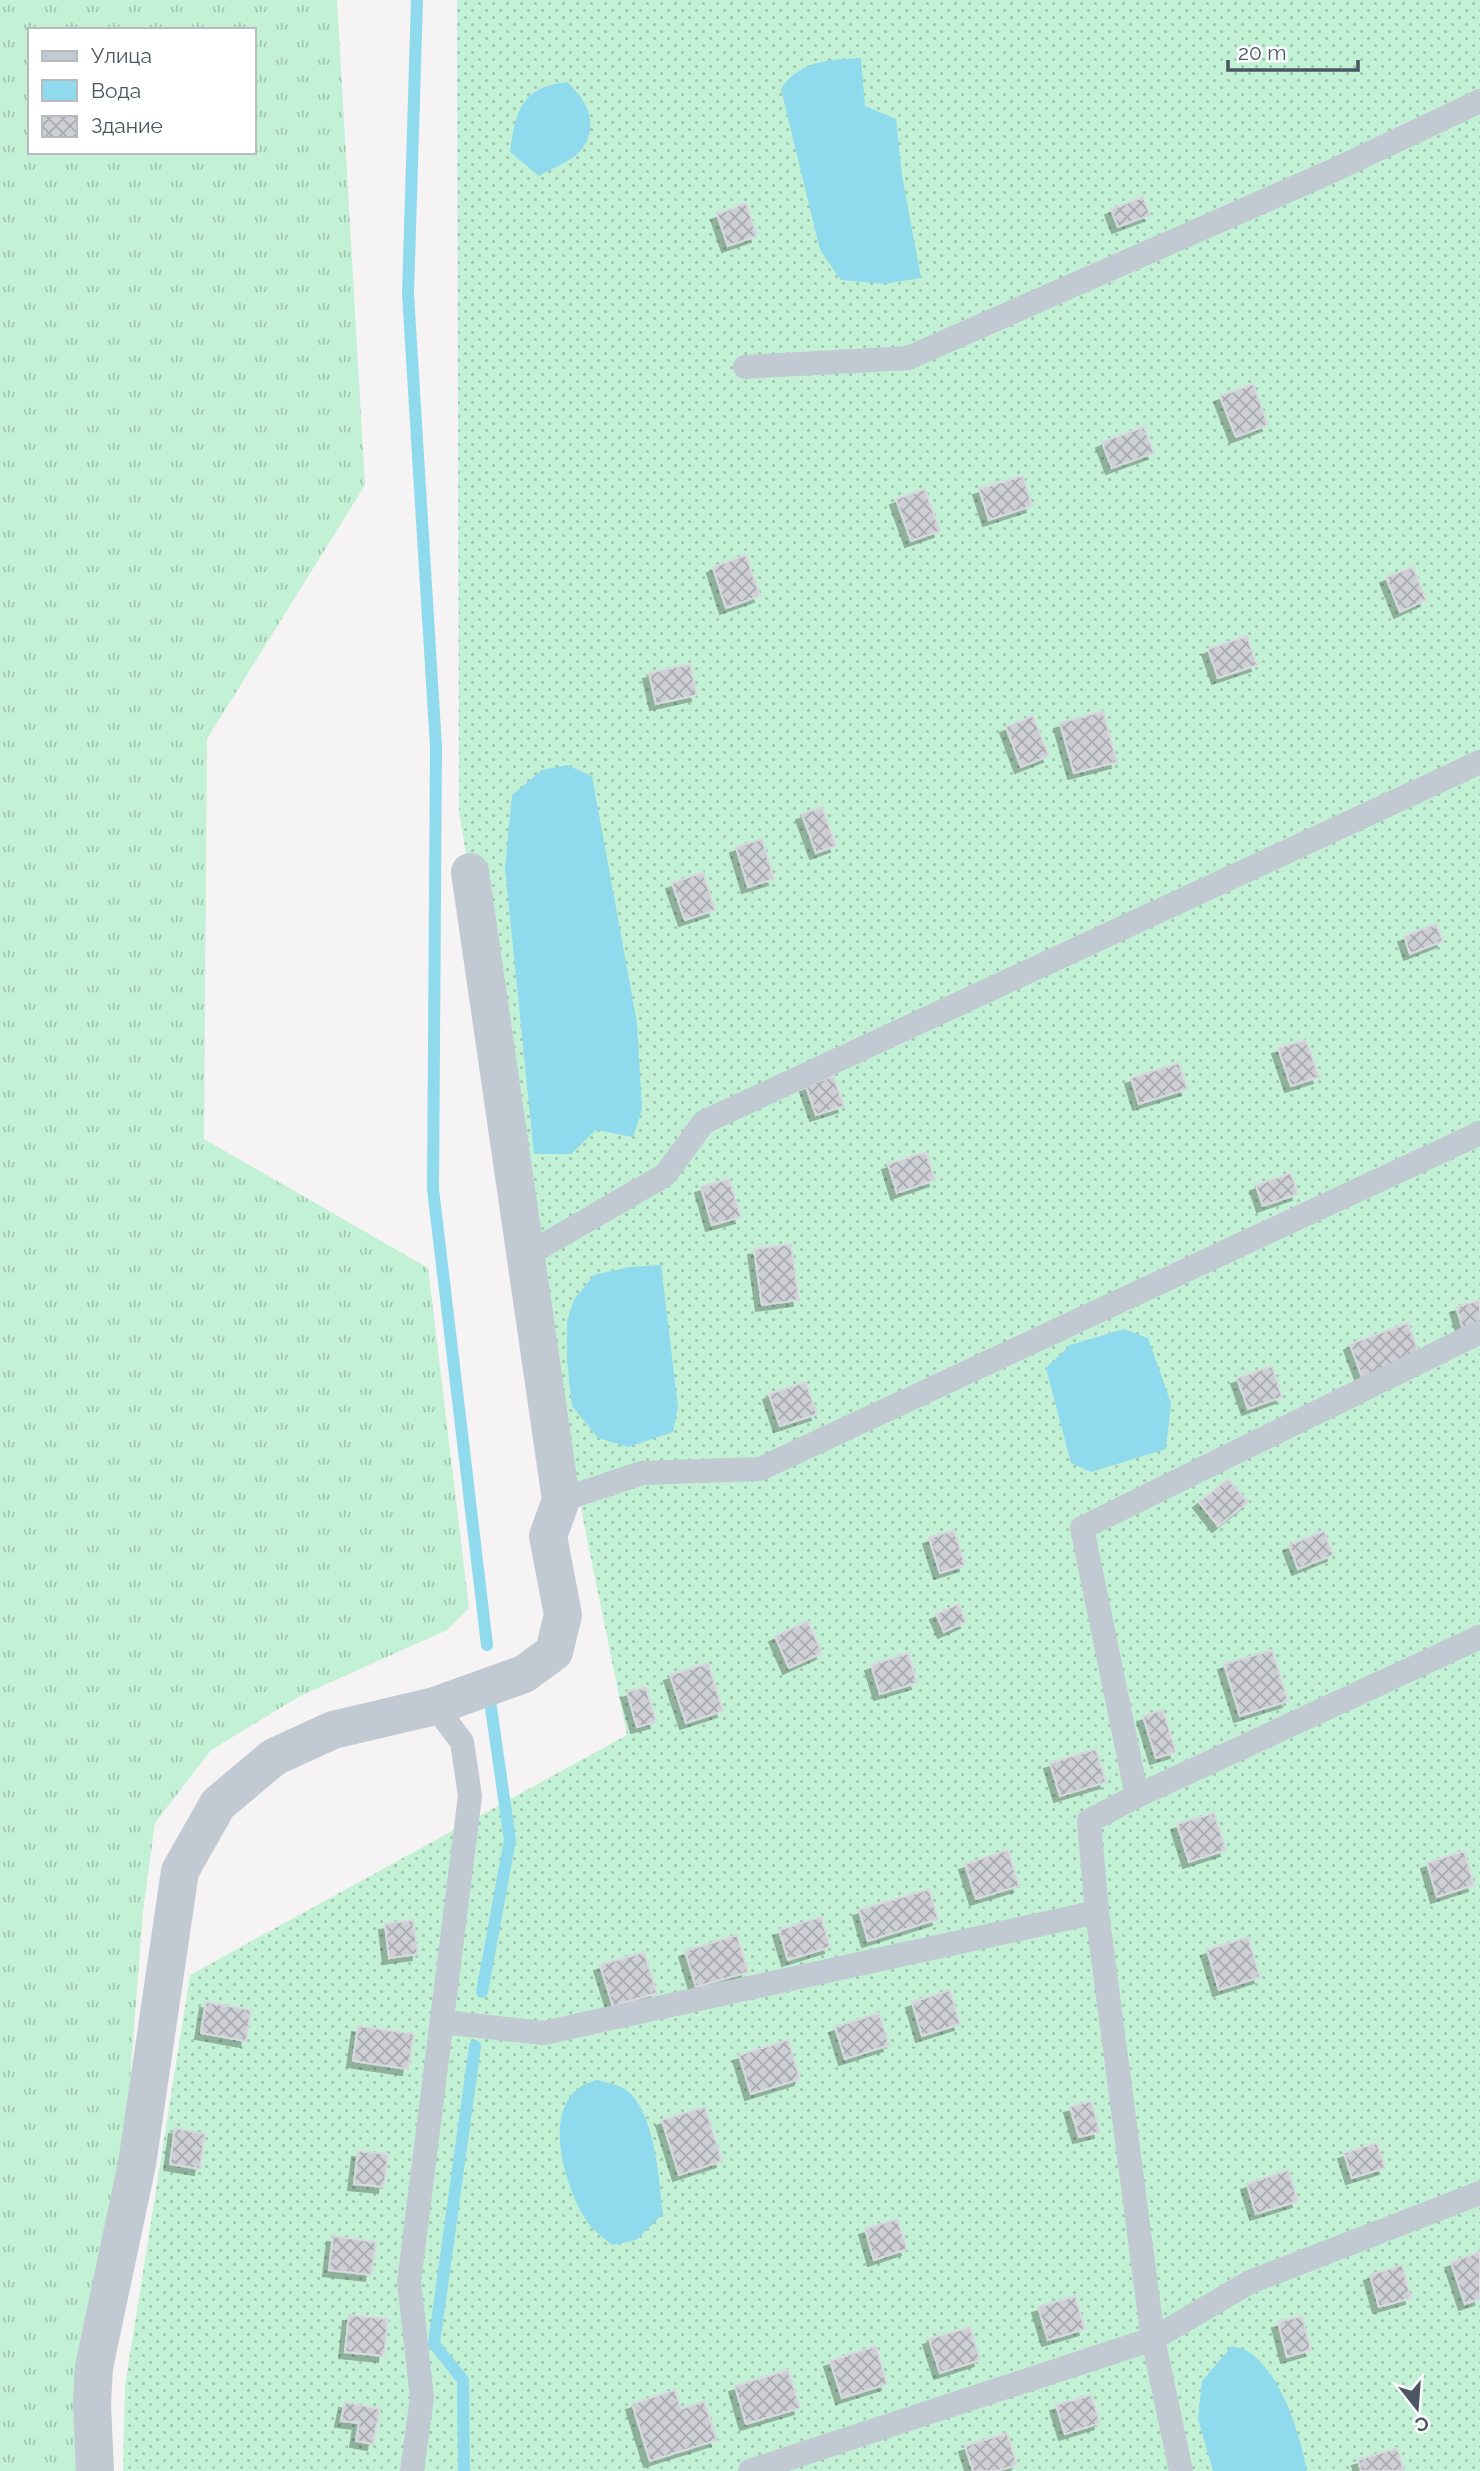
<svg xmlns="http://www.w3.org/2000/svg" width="1480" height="2471" font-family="Raleway,sans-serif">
  <defs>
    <pattern id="grass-tufts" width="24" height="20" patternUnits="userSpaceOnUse" patternTransform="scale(1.75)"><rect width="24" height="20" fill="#c3f1d5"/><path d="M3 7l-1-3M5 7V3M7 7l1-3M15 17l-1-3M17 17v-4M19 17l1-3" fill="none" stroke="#a0c6b0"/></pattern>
    <pattern id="garden-dots" width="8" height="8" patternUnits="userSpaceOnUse" patternTransform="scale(1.75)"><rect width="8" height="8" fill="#c3f1d5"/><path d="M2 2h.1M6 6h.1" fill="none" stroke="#a0c6b0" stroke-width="1.8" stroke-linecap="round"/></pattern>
    <pattern id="building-cross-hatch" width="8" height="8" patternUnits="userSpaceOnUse" patternTransform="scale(1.75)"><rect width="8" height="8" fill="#cdcfd5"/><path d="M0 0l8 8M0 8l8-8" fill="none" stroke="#a8abb0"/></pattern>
    <filter id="shadow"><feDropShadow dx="-6" dy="6" stdDeviation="0" flood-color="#0004"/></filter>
  </defs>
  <rect width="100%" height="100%" fill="#f5f3f3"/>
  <path fill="url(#grass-tufts)" fill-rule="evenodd" d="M0,0H337L365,485L207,739L204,1139L428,1268L469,1608L447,1630L300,1696L211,1750L155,1823L143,1911L124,2159L81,2471H0ZM30,30H254V152H30Z"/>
  <path fill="url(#garden-dots)" d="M457,0H1480V2471H123L125,2386L190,1975L627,1735L582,1514L459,813Z"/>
  <path fill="#90daee" d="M861,58L865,106L896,119L902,175L921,278L884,284L841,280L820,250L781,89C800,60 829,60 861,58Z
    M567,82C587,100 600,124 582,149C574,160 551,169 539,176L510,152C516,110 521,87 567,82Z
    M567,765L592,776L637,1023L642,1110L633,1137L596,1130L571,1154H534L505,868L512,795L542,770Z
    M661,1265L678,1407L673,1432L628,1447L598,1438L572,1406L567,1361V1321L574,1300L594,1275L629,1267Z
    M1124,1329L1148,1338L1171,1403L1166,1449L1091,1472L1071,1463L1046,1368L1070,1345Z
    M597,2080C605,2082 615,2084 623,2088C655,2106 659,2180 663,2214L636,2240L612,2245C605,2239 597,2233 591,2227C563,2190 535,2094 597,2080Z
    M1232,2346C1238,2348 1247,2350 1252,2354C1284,2381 1299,2432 1307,2471H1213L1198,2419L1202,2381Z"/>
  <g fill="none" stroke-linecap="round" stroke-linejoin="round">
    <path stroke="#90daee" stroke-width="12" d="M417,0L408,294L436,747L433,1189L487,1645
      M482,1992L510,1840L489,1694
      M464,2471L463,2380L434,2344L475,2046"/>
  </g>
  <path fill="url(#building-cross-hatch)" stroke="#d7d9de" stroke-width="2" filter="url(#shadow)" d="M1143,197L1150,215L1118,227L1111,209Z
    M746,203L757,236L728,246L717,214Z
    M1253,384L1268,425L1236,437L1220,396Z
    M1144,427L1154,453L1112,468L1102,442Z
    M1023,476L1032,506L989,520L979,489Z
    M925,489L940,531L911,541L896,499Z
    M746,555L760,596L726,608L713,567Z
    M1413,567L1426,600L1400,612L1386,577Z
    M1247,636L1257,665L1218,678L1208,649Z
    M690,664L697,695L656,704L649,673Z
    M1103,711L1117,762L1074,773L1060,723Z
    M1033,716L1049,756L1021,767L1006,727Z
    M822,807L836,846L816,853L802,814Z
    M762,839L774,879L748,887L736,847Z
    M703,872L715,910L685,920L672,883Z
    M1436,924L1443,941L1410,954L1404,936Z
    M1306,1040L1319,1077L1291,1086L1278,1048Z
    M1179,1063L1187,1089L1139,1104L1131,1078Z
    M833,1076L844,1106L816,1115L806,1086Z
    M926,1152L935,1180L897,1193L888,1164Z
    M1291,1173L1298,1194L1263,1206L1256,1185Z
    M729,1179L741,1217L712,1225L701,1187Z
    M791,1244L799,1300L762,1305L754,1249Z
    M1480,1300V1326L1464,1332L1456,1307Z
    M1408,1323L1420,1356L1362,1377L1350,1344Z
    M1272,1366L1282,1397L1248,1409L1237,1378Z
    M806,1382L817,1414L780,1426L769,1394Z
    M1228,1479L1248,1502L1218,1526L1199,1502Z
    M954,1530L965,1565L940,1573L929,1538Z
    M1324,1531L1333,1555L1298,1569L1289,1545Z
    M958,1604L966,1622L944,1632L936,1614Z
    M808,1621L822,1653L789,1668L775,1636Z
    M1272,1650L1288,1701L1240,1716L1224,1664Z
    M908,1653L917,1683L880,1694L871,1665Z
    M708,1663L723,1711L686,1723L670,1675Z
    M646,1687L656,1722L637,1727L627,1692Z
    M1163,1710L1176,1752L1156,1758L1143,1716Z
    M1096,1749L1106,1782L1060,1796L1050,1763Z
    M1214,1813L1226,1850L1189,1862L1177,1824Z
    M1008,1850L1019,1886L976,1899L965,1864Z
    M1464,1851L1474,1885L1437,1897L1427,1863Z
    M929,1889L938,1919L868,1941L859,1910Z
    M821,1917L830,1947L788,1960L779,1930Z
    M413,1920L418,1954L389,1958L385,1924Z
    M737,1935L748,1972L696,1987L685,1951Z
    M1248,1937L1260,1977L1219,1990L1207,1950Z
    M644,1952L657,1993L613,2006L600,1965Z
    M950,1990L960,2024L922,2036L912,2002Z
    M206,2002L251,2010L246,2041L201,2033Z
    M879,2013L889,2045L845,2059L835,2027Z
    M358,2026L414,2034L408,2069L353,2061Z
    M788,2040L800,2079L751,2094L739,2055Z
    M1091,2101L1100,2132L1079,2137L1070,2107Z
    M705,2107L722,2161L679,2175L662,2120Z
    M175,2128L205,2134L200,2169L170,2164Z
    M1377,2143L1385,2168L1352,2178L1344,2153Z
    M358,2151L388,2154L384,2187L354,2184Z
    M1288,2170L1298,2201L1256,2214L1247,2184Z
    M897,2219L907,2249L874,2260L865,2229Z
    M333,2236L376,2242L371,2275L329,2270Z
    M1480,2252V2299L1465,2304L1451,2262Z
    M1402,2265L1411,2298L1379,2307L1370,2275Z
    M1075,2296L1085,2329L1048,2340L1038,2307Z
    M349,2315L388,2319L384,2356L345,2352Z
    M1302,2316L1311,2350L1287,2357L1278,2322Z
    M970,2327L980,2360L940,2373L929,2339Z
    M876,2346L887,2384L842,2398L830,2361Z
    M788,2370L800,2408L746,2424L735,2386Z
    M675,2390L681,2409L704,2401L717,2440L650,2461L632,2404Z
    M1091,2395L1100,2423L1065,2434L1056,2405Z
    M345,2402L380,2409L373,2444L356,2441L359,2423L341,2421Z
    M1007,2433L1017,2465L997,2471H973L965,2446Z
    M1397,2448L1404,2471H1361L1358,2460Z"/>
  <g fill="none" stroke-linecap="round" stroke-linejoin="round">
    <path stroke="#c1cad2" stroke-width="24" d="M745,367L908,358L1330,172L1480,101
      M527,1255L665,1175L704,1122L1480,762
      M561,1500L642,1473L760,1469L1480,1133
      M1137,1796L1082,1528L1480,1332
      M442,2022L543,2033L1097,1912
      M412,2471L422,2397L409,2282L470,1796L462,1742L435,1706
      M750,2471L1153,2339L1250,2282L1480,2193
      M1181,2471L1153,2339L1097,1912L1089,1821L1137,1796L1480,1637"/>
    <path stroke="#c1cad2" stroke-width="38" d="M95,2471L92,2404L94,2367L137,2164L180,1871L218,1804L274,1757L333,1730L435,1706L524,1674L554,1652L563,1615L548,1536L561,1500L470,872"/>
  </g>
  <rect x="28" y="28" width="228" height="126" fill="#ffffff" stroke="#b7bbc0" stroke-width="2"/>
  <rect x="42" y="51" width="35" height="10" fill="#c1cad2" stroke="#b7bbc0" stroke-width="2"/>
  <text x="91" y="63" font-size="21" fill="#4a5661">Улица</text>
  <rect x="42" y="80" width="35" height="21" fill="#90daee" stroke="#b7bbc0" stroke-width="2"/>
  <text x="91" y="98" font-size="21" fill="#4a5661">Вода</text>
  <rect x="42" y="116" width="35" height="21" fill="url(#building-cross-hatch)" stroke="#b7bbc0" stroke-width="2"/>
  <text x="91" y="133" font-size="21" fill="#4a5661">Здание</text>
  <g transform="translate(1417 2408) rotate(163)" stroke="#ffffff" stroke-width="5" paint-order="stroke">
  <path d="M0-5L12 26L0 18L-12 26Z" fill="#4a5661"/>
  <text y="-10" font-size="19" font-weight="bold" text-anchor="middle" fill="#4a5661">С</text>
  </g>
  <path d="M1228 60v10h130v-10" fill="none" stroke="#4a5661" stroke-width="3.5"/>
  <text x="1238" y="60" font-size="21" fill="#4a5661" stroke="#ffffff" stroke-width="5" paint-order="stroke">20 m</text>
</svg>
